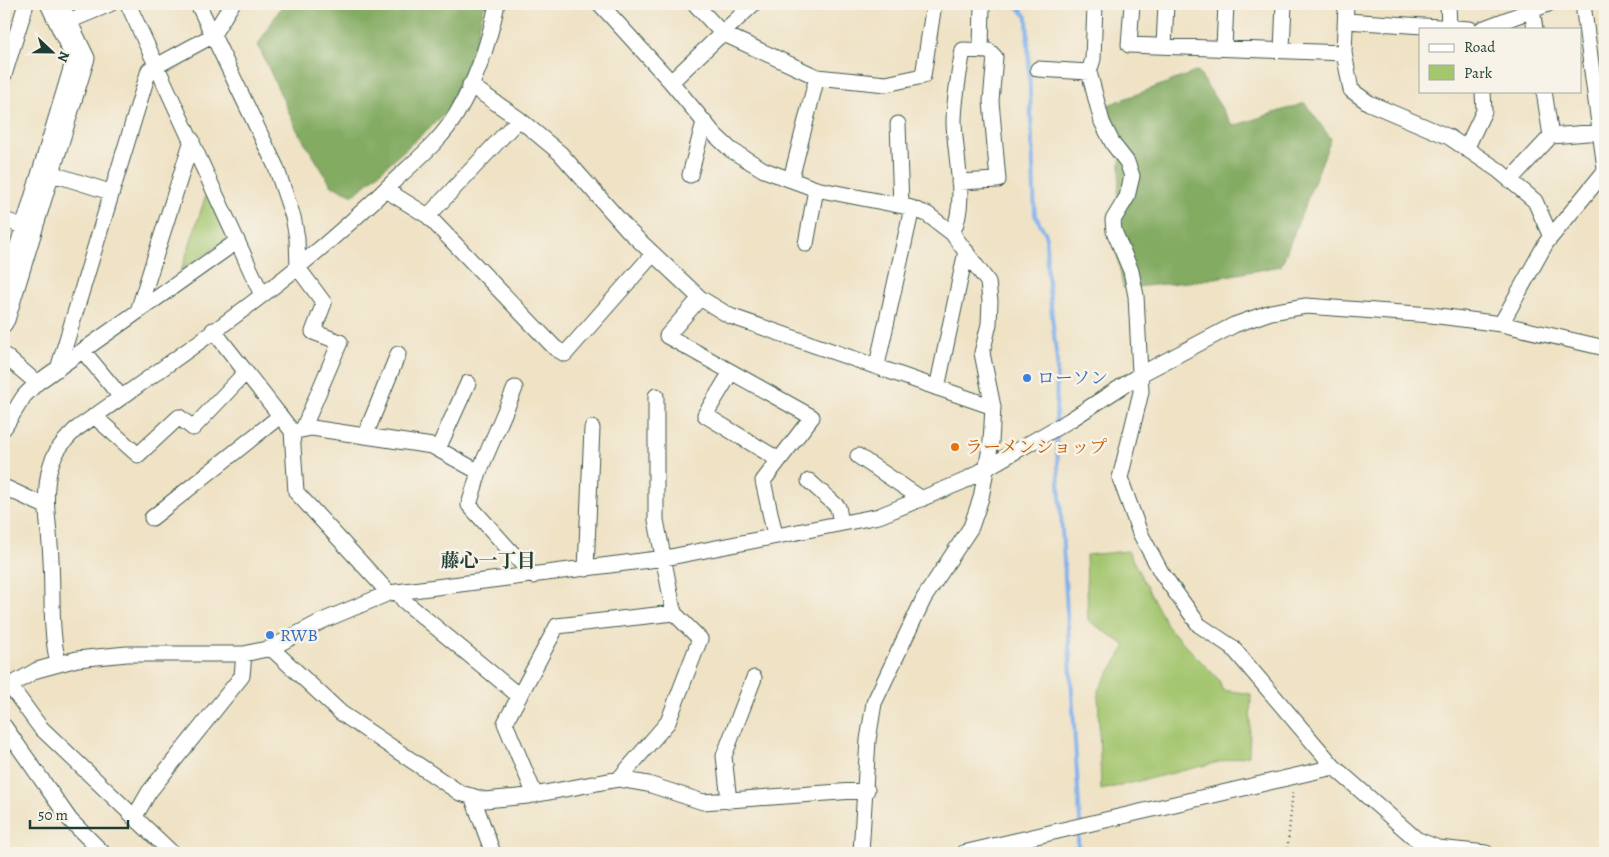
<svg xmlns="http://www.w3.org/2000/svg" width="1609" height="857" font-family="Alegreya,'Noto Serif JP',serif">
  <rect width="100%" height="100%" fill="#f7f3e8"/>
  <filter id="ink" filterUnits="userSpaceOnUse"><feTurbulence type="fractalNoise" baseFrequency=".02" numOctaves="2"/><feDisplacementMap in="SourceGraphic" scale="10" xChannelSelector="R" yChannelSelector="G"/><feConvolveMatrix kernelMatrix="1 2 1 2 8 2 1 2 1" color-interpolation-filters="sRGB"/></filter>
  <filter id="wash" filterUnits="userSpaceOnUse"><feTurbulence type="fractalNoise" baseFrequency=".0096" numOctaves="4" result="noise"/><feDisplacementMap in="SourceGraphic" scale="20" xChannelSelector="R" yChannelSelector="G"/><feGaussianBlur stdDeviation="1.12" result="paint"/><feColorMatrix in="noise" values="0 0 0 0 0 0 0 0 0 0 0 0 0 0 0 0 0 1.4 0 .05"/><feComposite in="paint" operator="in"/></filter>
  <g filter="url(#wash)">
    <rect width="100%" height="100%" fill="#efe2c5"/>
    <path fill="#a4c66f" stroke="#628252" d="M207,192L229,238L181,271Z
      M1128,551L1168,627L1219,680L1222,690L1251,694L1249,755L1101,790L1098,690L1126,646L1088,620L1086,555Z"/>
    <path fill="#83ab62" stroke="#51744b" d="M283,4H485L473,50L446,113L354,195L332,186L297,130L258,45Z
      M1198,71L1233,126L1305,103L1331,139L1281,266L1199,281L1123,288L1115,241L1121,147L1108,105Z"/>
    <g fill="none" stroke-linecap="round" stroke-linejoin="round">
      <path stroke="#81b1ec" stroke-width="4" d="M1015,4L1027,17L1035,215L1046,234L1047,270L1057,362L1056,423
        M1056,433L1080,822
        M1077,853L1079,829"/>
    </g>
  </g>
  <g filter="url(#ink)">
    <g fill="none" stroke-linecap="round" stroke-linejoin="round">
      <defs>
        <path id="minor" d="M128,4L262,295
          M198,4L276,167L293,217L297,238L298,268L324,303L313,332L340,342L303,429
          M600,4L671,82L715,135L731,150L764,170L816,189L908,207L927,214L952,233L988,282L990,301L989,324L982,353L993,407L991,442L981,498L971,527L924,598L874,703L868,740L861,853
          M695,4L722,33L817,77L886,84L923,76L934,4
          M1095,4L1093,59L1089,72L1102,122L1113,144L1127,162L1132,176L1127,197L1113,220L1114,231L1131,271L1136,296L1141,392L1120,478L1140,533L1161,572L1199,625L1232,647L1334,767L1416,839L1438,848L1486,853
          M1132,4L1129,45L1344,53
          M1346,4L1344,53L1351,90L1369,103L1449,137L1498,170L1535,201L1551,237
          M1448,4L1449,27
          M1583,4L1605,168
          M1532,10L1535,29
          M69,21L110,4
          M1346,21L1470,29
          M1482,29L1548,4
          M1164,46L1166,4
          M1224,47L1226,4
          M1282,49L1284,4
          M981,51L982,4
          M1038,69L1089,72
          M4,75L26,4
          M671,82L753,4
          M470,85L519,119L560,153L629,231L700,298L730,316L993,407
          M1544,91L1551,136
          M898,124L901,205
          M1466,149L1484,111L1483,91
          M53,174L110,192
          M690,175L704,122
          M791,179L817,77
          M1510,180L1551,136L1600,132
          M386,190L428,216L555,348L565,354L653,254
          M428,216L519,119
          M4,220L23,226
          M952,233C968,204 955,156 954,123C954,99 959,74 963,50L989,51L995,57L991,101L998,180L959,182
          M806,244L816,189
          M4,291L74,59L48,4
          M700,298L667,336L812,417L763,481L775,535
          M138,311L192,140
          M1501,324L1546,243L1605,171
          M4,325L7,320L87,58L61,4
          M213,330L292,431L296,492L389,593
          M83,351L121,397
          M4,355L37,383
          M877,365L912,208
          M58,369L149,70L212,36L232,4
          M731,372L705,415L779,460
          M937,388L966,251
          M94,416L138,455L179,417L193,428L246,372
          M4,428L24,396L37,383L236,242
          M296,431L312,428L432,446L479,472L469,505L533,576
          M365,436L398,354
          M438,449L468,383
          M858,456L922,499
          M479,472L515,388
          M809,481L838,507L841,523
          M4,487L45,506
          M152,518L280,416
          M586,569L592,428
          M398,592L404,601L519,696
          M271,648L341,713L460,793L485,800L528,796L619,779L648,784L703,802L867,790
          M58,663C50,629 53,595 51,560C50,528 42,499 50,468C54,452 64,441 75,430C185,352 298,277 393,182C415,161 442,140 457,113C477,79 489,42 497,4
          M10,686L40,727L172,853
          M4,689L37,670L77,659L127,654H244L271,648L322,621L389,593L665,558L879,516L962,482L1070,420L1141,374L1234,325L1271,312L1306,306L1431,315L1501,324L1605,348
          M4,726L70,820L103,853
          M619,779L668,722L700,639L674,613L656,520V396
          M535,795L505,723L557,626L674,613
          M472,796L493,853
          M729,801L724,756L754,678
          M134,818L149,792L242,676L244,654
          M963,853L1334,767"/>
      </defs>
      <use href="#minor" stroke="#3e564a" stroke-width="17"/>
      <path stroke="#3e564a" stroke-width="2.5" stroke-dasharray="1 4" stroke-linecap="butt" d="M1287,853L1293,790"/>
      <use href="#minor" stroke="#fff" stroke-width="15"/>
    </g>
  </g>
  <g fill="#3f7fe0" stroke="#f7f3e8" stroke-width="2">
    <circle cx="1027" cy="378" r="5"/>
    <circle cx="270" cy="635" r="5"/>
  </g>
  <circle fill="#e8710a" stroke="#f7f3e8" stroke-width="2" cx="955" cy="447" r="5"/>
  <g text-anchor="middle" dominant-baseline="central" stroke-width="5" stroke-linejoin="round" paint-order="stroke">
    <g font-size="18" fill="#366cbe" stroke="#f7f3e8" text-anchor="start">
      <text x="1037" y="378">ローソン</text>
      <text x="280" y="635">RWB</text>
    </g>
    <g font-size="18" fill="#c56008" stroke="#f7f3e8" text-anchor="start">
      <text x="965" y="447">ラーメンショップ</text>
    </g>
    <g font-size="19" font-weight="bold" fill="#1f3d34" stroke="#f7f3e8">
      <text x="488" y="561">藤心一丁目</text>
    </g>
  </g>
  <rect width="1609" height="857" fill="none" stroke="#f7f3e8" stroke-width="20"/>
  <rect x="1419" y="28" width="162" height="65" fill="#f7f3e8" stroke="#a1aaa0"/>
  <rect x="1429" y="44" width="25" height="8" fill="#ffffff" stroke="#a1aaa0"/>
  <text x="1464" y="52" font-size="15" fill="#1f3d34">Road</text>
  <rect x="1429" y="65" width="25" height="15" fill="#a4c66f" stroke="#a1aaa0"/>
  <text x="1464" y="78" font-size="15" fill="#1f3d34">Park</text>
  <g transform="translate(52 52) rotate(112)" stroke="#f7f3e8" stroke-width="4" paint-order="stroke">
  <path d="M0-4L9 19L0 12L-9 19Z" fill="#1f3d34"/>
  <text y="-8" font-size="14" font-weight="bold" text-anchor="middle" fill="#1f3d34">N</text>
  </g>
  <path d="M30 820v8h98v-8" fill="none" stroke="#1f3d34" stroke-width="2.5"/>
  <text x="38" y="820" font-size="15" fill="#1f3d34" stroke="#f7f3e8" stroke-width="4" paint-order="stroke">50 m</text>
</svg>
